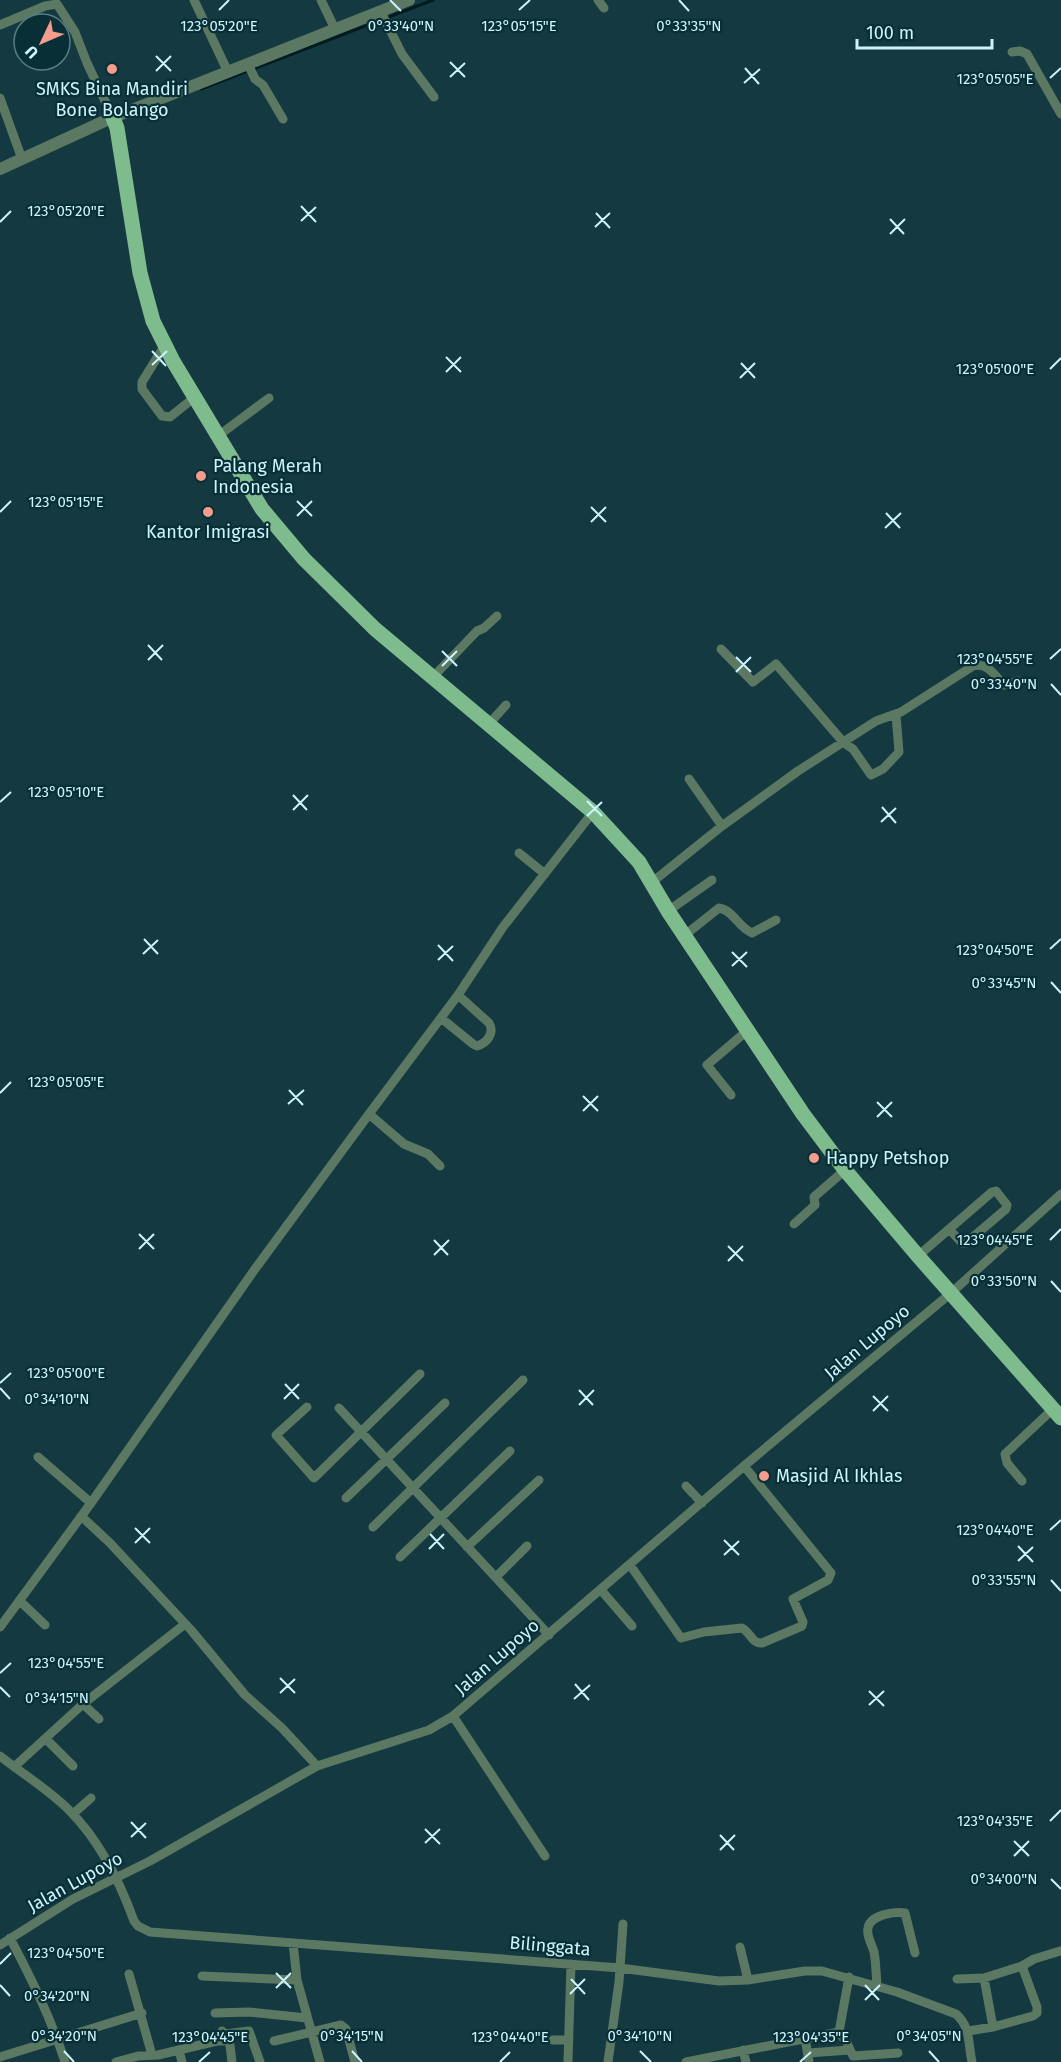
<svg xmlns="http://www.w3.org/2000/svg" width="1061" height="2062" font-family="'Fira Sans',sans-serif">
  <rect width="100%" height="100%" fill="#143940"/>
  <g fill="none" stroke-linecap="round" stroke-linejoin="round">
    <path stroke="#001b20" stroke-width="3" d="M201,89L433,0"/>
    <path stroke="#5b7862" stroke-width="9" d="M194,0L228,72
      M321,0L335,29
      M598,0L604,8
      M381,12L402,54L434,97
      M0,25L45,6L57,4L75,32L87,63L113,118
      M1012,52L1020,51L1027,54L1061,114
      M248,64L255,79L263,85L283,119
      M0,98L22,159
      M165,345L142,382V389L162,416L170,417L195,397
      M218,436L269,398
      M721,649L753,682L776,664L844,743L853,749L871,775L883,769L899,752L896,715
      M433,677L477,631L484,628L497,616
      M488,725L506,705
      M689,779L722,826
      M519,853L545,874
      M651,883L722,826L798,771L876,721L901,712L973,666C988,662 995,676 1004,685L1018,681
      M668,911L712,880
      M685,935L719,908C733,910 739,928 752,933L776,920
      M441,1018L473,1044L477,1046C487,1043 495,1033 489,1023L458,995
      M731,1095L707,1065L748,1030
      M440,1166L428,1154L404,1144L369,1114L458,995L503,927L593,812
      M794,1224L815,1205L814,1197L845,1170
      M918,1256L992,1192L996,1191L1007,1205L1006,1209L966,1243H962L949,1229
      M307,1407L276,1435L314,1478L420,1374
      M339,1408L549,1635
      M38,1457L91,1503
      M1022,1481L1007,1463L1005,1454L1053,1409
      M686,1486L702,1503
      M346,1498L445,1403
      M81,1516L110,1543L191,1630L245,1695L282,1728L317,1766
      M373,1527L523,1380
      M467,1547L539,1480
      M400,1557L510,1451
      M630,1565L681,1638L704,1632L742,1628C750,1632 752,1644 762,1643L802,1626L803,1622L793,1599L828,1580L831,1573L744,1466
      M496,1577L527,1546
      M601,1590L632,1626
      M20,1601L45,1625
      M0,1627L91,1503L255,1269L369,1114
      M83,1704L99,1719
      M453,1716L545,1856
      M46,1739L73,1766
      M0,1756C23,1774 49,1790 69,1810C99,1840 120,1882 134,1921L138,1926L150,1932L620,1968L719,1981L748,1980L805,1971H822L897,1992L956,2014C971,2027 968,2044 972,2062
      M14,1767L83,1704L185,1624
      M73,1814L91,1798
      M10,1938C31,1978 51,2018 65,2062
      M293,1943L297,1980L320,2062
      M0,1945L73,1899L150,1861L317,1766L429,1730L453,1716L744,1466L951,1293L1061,1194
      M740,1947L748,1980
      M1022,1966L1034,1959L1060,1951
      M129,1974L152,2055
      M202,1976L297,1980
      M957,1979L984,1978L993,2027
      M877,1985C876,1974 876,1962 874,1952C872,1944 866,1936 868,1928C870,1915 894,1911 905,1913L915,1953
      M215,2013L249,2012L307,2018
      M222,2031L225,2034L249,2031L260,2062
      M968,2031L993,2027L1033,2016L1037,2013V2007L1022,1966L984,1978
      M839,2032L847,2043L852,2054
      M229,2037L232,2062
      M805,2038L809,2062
      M553,2040H569
      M274,2041L341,2025L346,2029L355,2062
      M179,2050L182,2062
      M743,2050L746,2062
      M808,2053L850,2050
      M853,2056L898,2053
      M0,2057L142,2013
      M568,2061L571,1964
      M116,2062L138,2056L158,2055L217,2041H229
      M608,2062L619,1982L623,1924
      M686,2062L839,2032L849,1977"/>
    <path stroke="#5b7862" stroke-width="12" d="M0,169L109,119L409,0"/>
    <path stroke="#7ebc8e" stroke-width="15" d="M113,118L117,128L140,273L153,321L173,361L262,509L304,559L375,629L593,812L639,862L668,911L803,1114L845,1170L918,1256L1061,1418"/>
  </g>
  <path fill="none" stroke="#cbf4fc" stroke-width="2" d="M390,0L401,11M679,0L689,11M219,10L229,0M519,10L530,0M156,56L171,71M450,62L465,77M745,68L759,84M156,71L171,56M450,77L465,63M1050,78L1061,68M744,83L760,69M301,206L316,222M596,213L610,228M890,219L904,234M301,221L316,207M0,222L11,211M595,227L610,213M890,234L905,219M152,351L166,366M446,357L461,372M741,363L755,378M152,365L167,351M1050,369L1061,358M446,372L461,357M740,378L755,363M297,501L312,516M591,507L606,522M0,512L11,501M886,513L900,528M297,516L312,501M591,522L606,507M885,528L901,513M148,645L162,660M442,651L457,666M736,657L751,672M1050,659L1061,649M148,660L163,645M442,666L457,651M736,672L751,657M1051,684L1061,695M293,795L307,810M587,801L602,816M0,802L11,792M882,807L896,823M293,810L308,795M587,816L602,802M881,822L896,808M144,939L158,954M438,945L453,961M1050,949L1061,939M732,952L747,967M143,954L158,940M438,960L453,946M732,966L747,952M1051,982L1061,993M289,1090L303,1105M0,1093L11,1082M583,1096L598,1111M877,1102L892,1117M288,1104L304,1090M583,1111L598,1096M877,1117L892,1102M139,1234L154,1249M434,1240L448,1255M1050,1240L1061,1229M728,1246L743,1261M139,1249L154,1234M434,1255L449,1240M728,1261L743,1246M1051,1281L1061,1292M0,1383L11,1373M285,1384L299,1399M0,1388L10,1399M579,1390L593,1405M873,1396L888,1411M284,1399L299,1384M579,1405L594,1390M873,1411L888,1396M135,1528L150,1543M1050,1530L1061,1520M430,1534L444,1549M724,1540L739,1555M135,1543L150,1528M1018,1546L1033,1562M429,1549L444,1534M724,1555L739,1541M1018,1561L1033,1547M1051,1580L1061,1591M0,1673L11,1663M280,1678L295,1693M575,1684L589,1700M0,1687L10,1697M869,1691L884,1706M280,1693L295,1679M574,1699L590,1685M869,1705L884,1691M1050,1821L1061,1810M131,1822L146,1838M425,1829L440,1844M720,1835L734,1850M131,1837L146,1823M1014,1841L1029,1856M425,1843L440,1829M720,1850L735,1835M1014,1856L1029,1841M1051,1879L1061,1889M0,1964L11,1953M276,1973L291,1988M571,1979L585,1994M0,1985L10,1996M865,1985L879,2000M276,1988L291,1973M570,1994L585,1979M865,2000L880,1985M64,2051L74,2062M352,2051L362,2062M640,2051L651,2062M929,2051L939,2062M199,2062L210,2052M500,2062L510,2052M800,2062L811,2052"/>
  <g fill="#f49d8c" stroke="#082f36" stroke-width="2">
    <circle cx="112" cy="69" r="6"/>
    <circle cx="201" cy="476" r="6"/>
    <circle cx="208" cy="512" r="6"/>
    <circle cx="814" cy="1158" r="6"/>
    <circle cx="764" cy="1476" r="6"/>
  </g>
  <g text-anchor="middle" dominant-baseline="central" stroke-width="4.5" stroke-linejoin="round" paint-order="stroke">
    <g font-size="18" fill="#cbf4fc" stroke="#082f36" text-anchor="start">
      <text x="112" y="89" text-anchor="middle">SMKS Bina Mandiri<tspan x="112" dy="21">Bone Bolango</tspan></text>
      <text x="213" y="466">Palang Merah<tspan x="213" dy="21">Indonesia</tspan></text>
      <text x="208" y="532" text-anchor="middle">Kantor Imigrasi</text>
      <text x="826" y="1158">Happy Petshop</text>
      <text x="776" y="1476">Masjid Al Ikhlas</text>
    </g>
    <g font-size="18" fill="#cbf4fc" stroke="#082f36">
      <text transform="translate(867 1342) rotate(-40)">Jalan Lupoyo</text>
      <text transform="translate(497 1657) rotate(-41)">Jalan Lupoyo</text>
      <text transform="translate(75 1882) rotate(-29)">Jalan Lupoyo</text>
      <text transform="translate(550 1946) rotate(5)">Bilinggata</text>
    </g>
  </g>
  <g font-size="15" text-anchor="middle" fill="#cbf4fc" stroke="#082f36" stroke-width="4.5" stroke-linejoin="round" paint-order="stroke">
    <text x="219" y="31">123°05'20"E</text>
    <text x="519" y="31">123°05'15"E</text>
    <text x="401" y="31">0°33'40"N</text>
    <text x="689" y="31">0°33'35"N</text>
    <text x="995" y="84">123°05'05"E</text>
    <text x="66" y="216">123°05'20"E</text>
    <text x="995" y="374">123°05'00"E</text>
    <text x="66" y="507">123°05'15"E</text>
    <text x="995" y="664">123°04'55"E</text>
    <text x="1004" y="689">0°33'40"N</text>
    <text x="66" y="797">123°05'10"E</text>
    <text x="995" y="955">123°04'50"E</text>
    <text x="1004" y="988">0°33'45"N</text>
    <text x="66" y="1087">123°05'05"E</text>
    <text x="995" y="1245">123°04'45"E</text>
    <text x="1004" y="1286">0°33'50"N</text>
    <text x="66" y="1378">123°05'00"E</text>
    <text x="57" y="1404">0°34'10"N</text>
    <text x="995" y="1535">123°04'40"E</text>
    <text x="1004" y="1585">0°33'55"N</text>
    <text x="66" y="1668">123°04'55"E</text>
    <text x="57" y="1703">0°34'15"N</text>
    <text x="995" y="1826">123°04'35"E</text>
    <text x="1004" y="1884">0°34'00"N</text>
    <text x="66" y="1958">123°04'50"E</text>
    <text x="57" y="2001">0°34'20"N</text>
    <text x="64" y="2041">0°34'20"N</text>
    <text x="352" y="2041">0°34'15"N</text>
    <text x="640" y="2041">0°34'10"N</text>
    <text x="929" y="2041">0°34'05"N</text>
    <text x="210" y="2042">123°04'45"E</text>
    <text x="510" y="2042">123°04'40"E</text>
    <text x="811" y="2042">123°04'35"E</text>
  </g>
  <g transform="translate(42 42) rotate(226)"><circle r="28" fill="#082f36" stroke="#567e85" stroke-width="1.5"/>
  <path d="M0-4.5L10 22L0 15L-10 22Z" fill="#f49d8c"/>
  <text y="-9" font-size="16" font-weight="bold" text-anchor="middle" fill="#cbf4fc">U</text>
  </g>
  <path d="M857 39v9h135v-9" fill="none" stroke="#cbf4fc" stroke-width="3"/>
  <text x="866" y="39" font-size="18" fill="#cbf4fc" stroke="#082f36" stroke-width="4.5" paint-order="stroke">100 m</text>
</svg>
